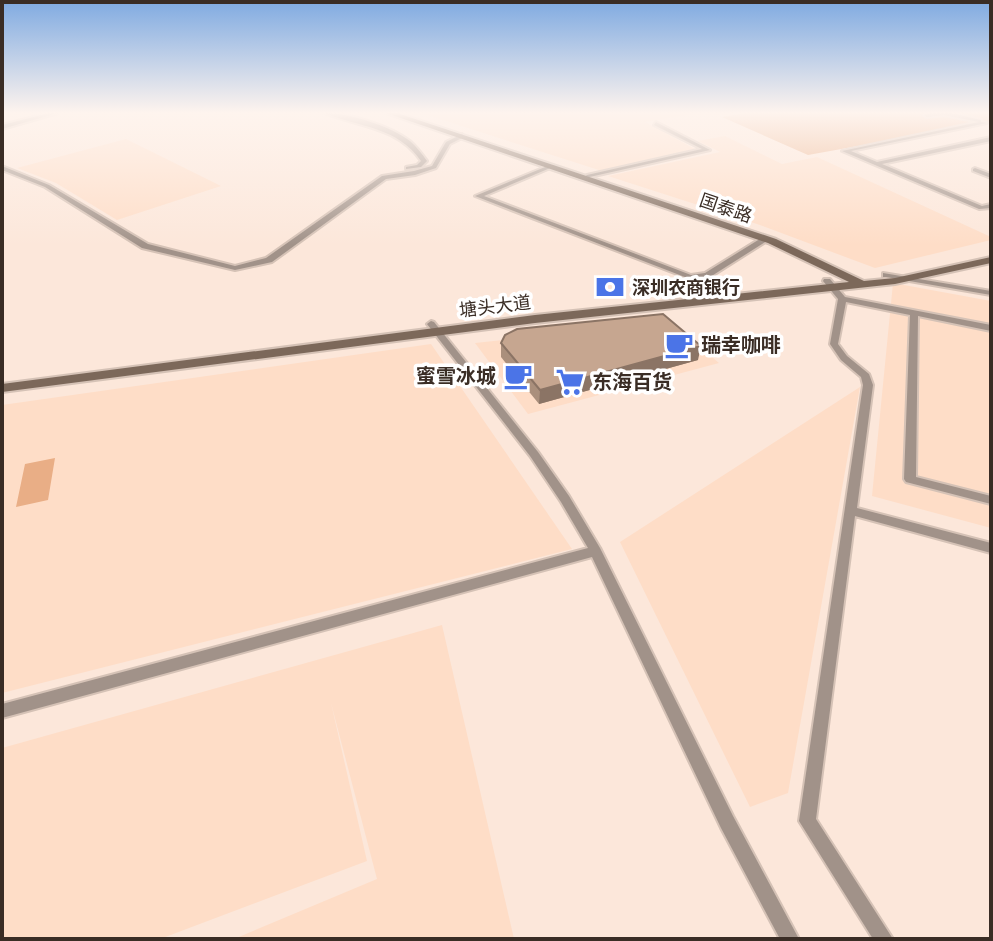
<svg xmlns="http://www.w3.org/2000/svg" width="993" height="941" font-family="'Work Sans','Noto Sans SC',sans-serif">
  <rect width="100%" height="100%" fill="#fce7da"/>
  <path fill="#feddc7" d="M421,113H698L645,122L695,149L602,171Z
    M725,136L782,164L817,157L991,237V240L875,268L757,224L608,176L720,152L698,141Z
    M126,139L221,186L117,220L56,183L17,168Z
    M893,283L991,301V528L872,496Z
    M670,322L719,363L528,414L475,343Z
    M431,344L572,549L2,693V405Z
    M860,387L788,793L750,807L620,542Z
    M442,625L514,939H234L377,879L331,703L367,861L160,939H2V748Z"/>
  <path fill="#e9ae86" d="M745,113H991V122L808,155L722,117Z
    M55,458L48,500L16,507L25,464Z"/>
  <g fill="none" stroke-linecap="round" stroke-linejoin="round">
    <defs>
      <path id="street" d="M49,113H58L2,129V125Z
        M324,113C350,113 390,126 410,141C417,147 422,154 427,161L421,167L406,169V167L417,165L421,161C398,127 359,127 324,113Z
        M931,113H951L981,120V122L987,123L851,151L877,162L991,137V141L882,164L982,206L991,204V208L979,209L842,151L979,122L944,115L927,117L924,115Z
        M656,122L710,150L585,178L584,177L587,175L702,149L654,125Z
        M462,134L464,137L450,144L436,168L415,175L386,179L272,262L235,270L142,248L45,187L2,170V166L49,185L148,244L235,266L266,258L382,176L414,171L432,166L446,142Z
        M550,165L555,166L484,196L691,275L705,273L763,237L770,239L710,277L690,279L475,196Z
        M975,168L991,174V178L973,171V169Z
        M883,273L991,291V295L886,277H883Z
        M824,279H830L845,297L991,325V331L918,316L916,477L991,496V504L906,482L904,479L910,315L846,302L838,344L847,356L869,374L873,385L857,508L991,543V553L855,516L816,819L893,939H873L799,821L863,385L861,377L841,360L830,344L838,299L823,281Z
        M431,321L434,322L538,452L569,496L600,548L733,816L799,939H780L721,828L592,557L2,718V704L588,548L561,502L530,456L427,324Z"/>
      <path id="secondary" d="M386,113H397L776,239L864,281L895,278L991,257V263L895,284L535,323L2,392V384L535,315L849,282L768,243Z"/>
    </defs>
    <use href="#street" stroke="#d5c2b6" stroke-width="4"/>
    <use href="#secondary" stroke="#d5c2b6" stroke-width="4"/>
    <use href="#street" fill="#a19289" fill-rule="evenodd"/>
    <use href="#secondary" fill="#7c685a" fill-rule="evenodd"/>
  </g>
  <path fill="#aa8f7c" d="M501,343L698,360L539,404L501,357Z"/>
  <path fill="#8b7465" d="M701,346L698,360L539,404L540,390Z"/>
  <path fill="#c6a690" stroke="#8b7465" stroke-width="2" d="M663,314L701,346L540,390L501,343L505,335L517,329Z"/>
  <linearGradient id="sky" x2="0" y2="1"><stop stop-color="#7faae1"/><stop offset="0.46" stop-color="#fef4ee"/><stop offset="1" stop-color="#fef4ee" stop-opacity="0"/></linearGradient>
  <rect width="993" height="245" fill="url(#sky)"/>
  <defs>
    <symbol id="bank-bare" viewBox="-9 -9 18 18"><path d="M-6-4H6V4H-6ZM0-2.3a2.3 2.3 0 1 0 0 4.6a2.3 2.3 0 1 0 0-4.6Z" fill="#4b74e7" stroke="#fff" stroke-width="2.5" paint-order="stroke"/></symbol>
    <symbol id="cafe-bare" viewBox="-9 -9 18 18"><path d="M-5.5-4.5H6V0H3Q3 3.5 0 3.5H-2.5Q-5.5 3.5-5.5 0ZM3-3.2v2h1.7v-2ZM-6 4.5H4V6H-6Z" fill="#4b74e7" stroke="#fff" stroke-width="2.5" paint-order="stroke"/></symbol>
    <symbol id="supermarket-bare" viewBox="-9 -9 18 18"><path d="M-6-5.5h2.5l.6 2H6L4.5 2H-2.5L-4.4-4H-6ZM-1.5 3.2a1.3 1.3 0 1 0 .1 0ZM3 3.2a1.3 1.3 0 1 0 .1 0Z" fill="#4b74e7" stroke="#fff" stroke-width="2.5" paint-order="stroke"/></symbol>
  </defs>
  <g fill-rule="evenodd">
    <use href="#bank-bare" x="590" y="267" width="40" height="40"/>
    <use href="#cafe-bare" x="659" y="325" width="40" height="40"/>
    <use href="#cafe-bare" x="498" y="356" width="40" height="40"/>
    <use href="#supermarket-bare" x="550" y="362" width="40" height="40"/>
  </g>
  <g text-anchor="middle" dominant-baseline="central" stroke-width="7" stroke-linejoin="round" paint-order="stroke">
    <g font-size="18" fill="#3a2d25" stroke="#fff">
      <text transform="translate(726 208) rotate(19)">国泰路</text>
      <text transform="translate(495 306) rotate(-7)">塘头大道</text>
    </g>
    <g font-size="18" font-weight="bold" fill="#3a2d25" stroke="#fff" text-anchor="start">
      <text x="632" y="287">深圳农商银行</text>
    </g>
    <g font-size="20" font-weight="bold" fill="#3a2d25" stroke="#fff" text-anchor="start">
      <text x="701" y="345">瑞幸咖啡</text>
      <text x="496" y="376" text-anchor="end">蜜雪冰城</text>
      <text x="592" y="382">东海百货</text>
    </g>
  </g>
  <rect width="993" height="941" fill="none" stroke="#3a2d25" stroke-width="8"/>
</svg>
